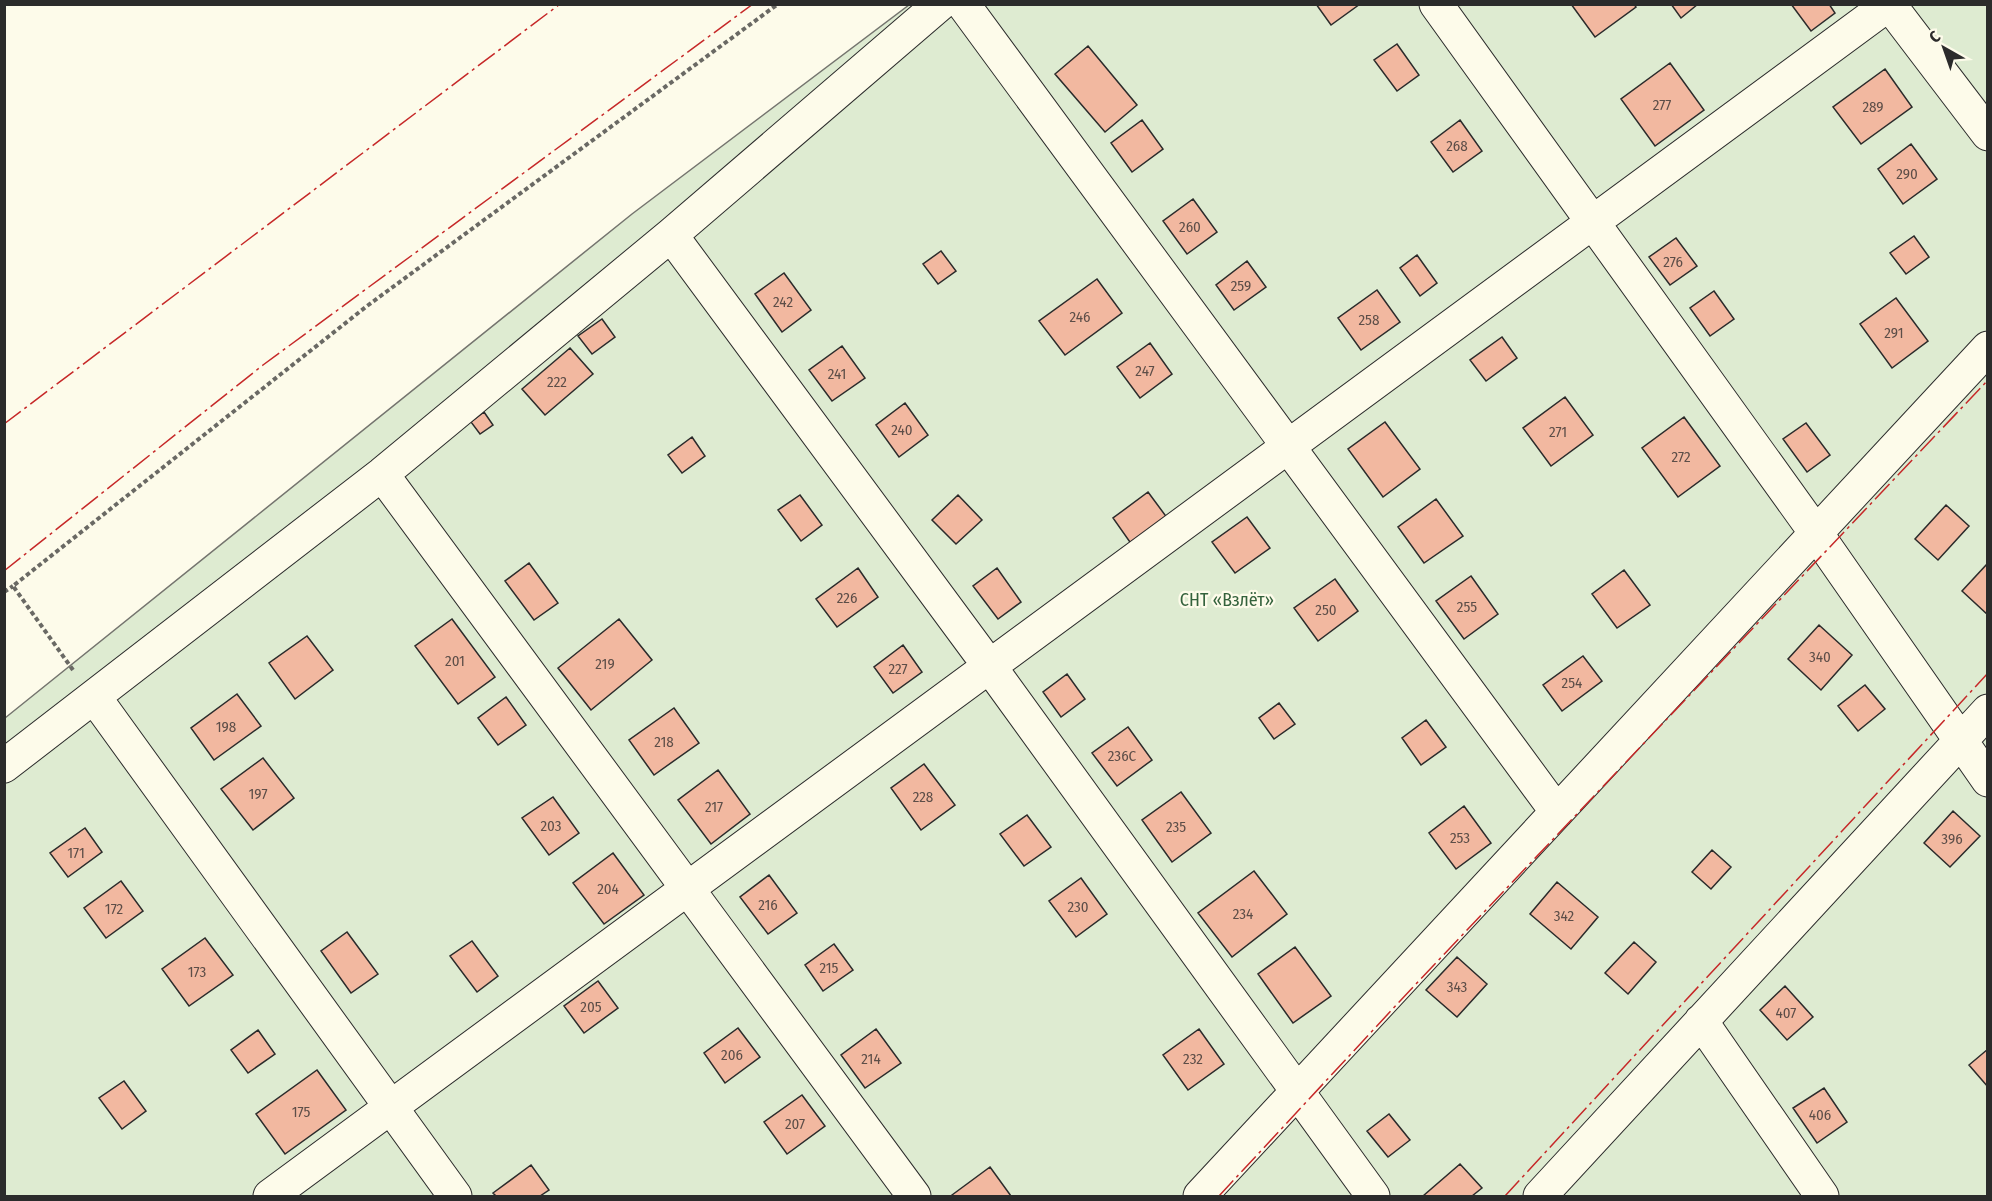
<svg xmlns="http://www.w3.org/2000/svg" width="1992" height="1201" font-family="'Fira Sans Condensed',sans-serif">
  <rect width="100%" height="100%" fill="#fdfbea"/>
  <path fill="#deebd1" stroke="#74746e" stroke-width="1.5" d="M909,5H1987V1196H5V718L632,214Z"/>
  <path fill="#f2b8a0" stroke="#2b2b2b" stroke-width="1.5" d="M1316,4H1360L1331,25Z
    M1571,4H1634L1636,7L1595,37Z
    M1671,4H1698L1681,18Z
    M1791,4H1829L1835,13L1811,31Z
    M1397,44L1419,75L1397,91L1374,60Z
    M1088,46L1137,105L1105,132L1055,74Z
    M1670,63L1704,110L1655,146L1621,99Z
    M1885,69L1912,107L1861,144L1833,107Z
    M1142,120L1163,149L1132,172L1111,143Z
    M1460,120L1482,151L1453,172L1431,142Z
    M1911,144L1937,179L1903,204L1878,169Z
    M1193,199L1217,232L1187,254L1163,221Z
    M1914,236L1929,257L1906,274L1890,253Z
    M1676,238L1697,266L1670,285L1649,257Z
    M941,251L956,271L938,284L923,264Z
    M1417,255L1437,283L1420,296L1400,268Z
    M1247,261L1266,287L1234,310L1216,285Z
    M784,273L811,310L782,332L755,294Z
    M1097,279L1122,313L1065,355L1039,321Z
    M1377,290L1400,322L1361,350L1338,318Z
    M1714,291L1734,319L1710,336L1690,308Z
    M1896,298L1928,341L1892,368L1860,324Z
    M602,319L615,337L592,354L578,336Z
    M1502,337L1517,358L1486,381L1470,360Z
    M1150,343L1172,374L1140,398L1117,367Z
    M842,346L865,378L832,401L809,370Z
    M570,348L593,374L545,415L522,389Z
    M1565,397L1593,435L1551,466L1523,428Z
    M905,403L928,435L899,457L876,425Z
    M484,412L493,425L480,434L471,422Z
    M1684,417L1720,466L1678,497L1642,448Z
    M1385,422L1420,469L1383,497L1348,449Z
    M1806,423L1830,455L1807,472L1783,439Z
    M692,437L705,456L682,473L668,455Z
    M1148,492L1168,519L1132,545L1113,518Z
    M800,495L822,525L801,541L778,510Z
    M958,495L982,520L956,544L932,520Z
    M1436,499L1463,536L1424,563L1398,527Z
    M1946,505L1969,526L1938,560L1915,539Z
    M1247,517L1270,548L1235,573L1212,542Z
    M529,563L558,603L534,620L505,581Z
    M1988,563V615L1962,591Z
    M858,568L878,597L837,627L816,599Z
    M997,568L1021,602L998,619L973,586Z
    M1624,570L1650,605L1617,628L1592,594Z
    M1471,576L1498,614L1464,639L1436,601Z
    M1335,579L1358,611L1318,641L1294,608Z
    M452,619L495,677L458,704L415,646Z
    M619,619L652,660L591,710L558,668Z
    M1819,625L1852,655L1821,690L1788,659Z
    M307,636L333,670L295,699L269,663Z
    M903,645L922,672L893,693L874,667Z
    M1583,656L1602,681L1562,711L1543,685Z
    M1067,674L1085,699L1061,717L1043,692Z
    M1865,685L1885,709L1858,731L1838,706Z
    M237,694L261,726L214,760L191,728Z
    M506,697L526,725L498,745L478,718Z
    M1279,703L1295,724L1274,739L1259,718Z
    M674,708L699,743L654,775L629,740Z
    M1426,720L1446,747L1421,765L1402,738Z
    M1128,727L1152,760L1117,786L1092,753Z
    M263,758L294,798L253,830L221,789Z
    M924,764L955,805L921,830L891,788Z
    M718,770L750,814L711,844L678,800Z
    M1181,792L1211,833L1172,862L1142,820Z
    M553,797L579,833L549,855L522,818Z
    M1464,806L1491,843L1456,869L1429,833Z
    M1953,811L1980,836L1950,867L1924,843Z
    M1027,815L1051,847L1024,866L1000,834Z
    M85,828L102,852L68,877L50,853Z
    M1712,850L1731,867L1711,889L1692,872Z
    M613,853L644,895L604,924L573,883Z
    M1254,871L1287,914L1232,957L1198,913Z
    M769,875L797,913L768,934L740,897Z
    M1081,878L1107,914L1076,937L1049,901Z
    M121,881L143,911L106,938L84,908Z
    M1557,882L1598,917L1571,949L1530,914Z
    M347,932L378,974L351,993L321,951Z
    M205,938L233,975L189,1006L162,969Z
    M472,941L498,976L477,992L450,956Z
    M1634,942L1656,962L1628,994L1605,973Z
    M834,944L853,970L823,991L805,965Z
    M1295,947L1331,996L1293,1023L1258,974Z
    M1457,957L1487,984L1457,1017L1426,990Z
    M598,981L618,1008L584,1033L564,1006Z
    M1785,986L1813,1017L1787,1040L1760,1010Z
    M738,1028L760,1057L725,1083L704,1053Z
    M876,1029L901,1063L865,1088L841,1055Z
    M1199,1029L1224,1064L1188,1090L1163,1055Z
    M258,1030L275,1054L248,1073L231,1050Z
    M1988,1049V1087L1969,1065Z
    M317,1070L346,1110L285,1154L256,1114Z
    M124,1081L146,1111L122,1129L99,1098Z
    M1824,1088L1847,1122L1817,1143L1793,1108Z
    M802,1095L825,1126L787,1154L764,1122Z
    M1389,1114L1410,1140L1388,1157L1367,1131Z
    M1460,1164L1482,1188L1472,1196H1423Z
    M531,1165L549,1190L540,1196H496L493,1193Z
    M990,1167L1011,1196H953L952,1195Z"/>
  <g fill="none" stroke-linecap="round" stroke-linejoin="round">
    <defs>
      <path id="minor" d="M963,4L1557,812
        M1436,4L1816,533L1988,780
        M1889,4L1988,134
        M671,235L990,667L1373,1196
        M382,474L914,1196
        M95,698L455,1196
        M4,766L382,474L671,235L940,4
        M1701,1021L1822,1196
        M270,1196L1889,4
        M1200,1196L1988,348
        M1540,1196L1988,711"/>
    </defs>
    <use href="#minor" stroke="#2b2b2b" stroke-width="35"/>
    <path stroke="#6a6964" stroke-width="4" stroke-dasharray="4.5 3" stroke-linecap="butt" d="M4,592L13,586
      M73,670L13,586L367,306L778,4"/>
    <use href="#minor" stroke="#fdfbea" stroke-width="33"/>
    <path stroke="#c62828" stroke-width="1.5" stroke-dasharray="21 4.5 3 4.5" stroke-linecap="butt" d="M4,424L560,4
      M4,571L263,365L753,4
      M1219,1196L1414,986L1988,380
      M1505,1196L1988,673"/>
  </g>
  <g text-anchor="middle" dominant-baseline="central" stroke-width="4.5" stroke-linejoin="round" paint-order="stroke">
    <g font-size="15" fill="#5d4e48">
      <text x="1662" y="105">277</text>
      <text x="1873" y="107">289</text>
      <text x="1457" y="146">268</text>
      <text x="1907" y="174">290</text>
      <text x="1190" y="227">260</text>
      <text x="1673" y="262">276</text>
      <text x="1241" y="286">259</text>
      <text x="783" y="302">242</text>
      <text x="1080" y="317">246</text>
      <text x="1369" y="320">258</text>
      <text x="1894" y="333">291</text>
      <text x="1145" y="371">247</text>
      <text x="837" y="374">241</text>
      <text x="557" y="382">222</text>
      <text x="902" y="430">240</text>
      <text x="1558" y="432">271</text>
      <text x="1681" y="457">272</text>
      <text x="847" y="598">226</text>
      <text x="1467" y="607">255</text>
      <text x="1326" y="610">250</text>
      <text x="1820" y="657">340</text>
      <text x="455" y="661">201</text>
      <text x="605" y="664">219</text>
      <text x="898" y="669">227</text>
      <text x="1572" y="683">254</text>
      <text x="226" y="727">198</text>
      <text x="664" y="742">218</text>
      <text x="1122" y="756">236С</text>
      <text x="258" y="794">197</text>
      <text x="923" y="797">228</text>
      <text x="714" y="807">217</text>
      <text x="551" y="826">203</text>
      <text x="1176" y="827">235</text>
      <text x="1460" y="838">253</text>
      <text x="1952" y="839">396</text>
      <text x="76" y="853">171</text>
      <text x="608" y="889">204</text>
      <text x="768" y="905">216</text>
      <text x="1078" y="907">230</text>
      <text x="114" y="909">172</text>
      <text x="1243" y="914">234</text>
      <text x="1564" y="916">342</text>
      <text x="829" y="968">215</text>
      <text x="197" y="972">173</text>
      <text x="1457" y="987">343</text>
      <text x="591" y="1007">205</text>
      <text x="1786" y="1013">407</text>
      <text x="732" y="1055">206</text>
      <text x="871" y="1059">214</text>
      <text x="1193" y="1059">232</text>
      <text x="301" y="1112">175</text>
      <text x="1820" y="1115">406</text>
      <text x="795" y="1124">207</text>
    </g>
    <g font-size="18" fill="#34623c" stroke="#fdfbea">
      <text x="1227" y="600">СНТ «Взлёт»</text>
    </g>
  </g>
  <rect width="1992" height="1201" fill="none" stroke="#2b2b2b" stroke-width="12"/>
  <g transform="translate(1944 48) rotate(320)" stroke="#fdfbea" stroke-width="4.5" paint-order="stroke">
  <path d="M0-4.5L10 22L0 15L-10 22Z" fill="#2b2b2b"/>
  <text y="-9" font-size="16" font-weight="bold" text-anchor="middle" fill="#2b2b2b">С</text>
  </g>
</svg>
